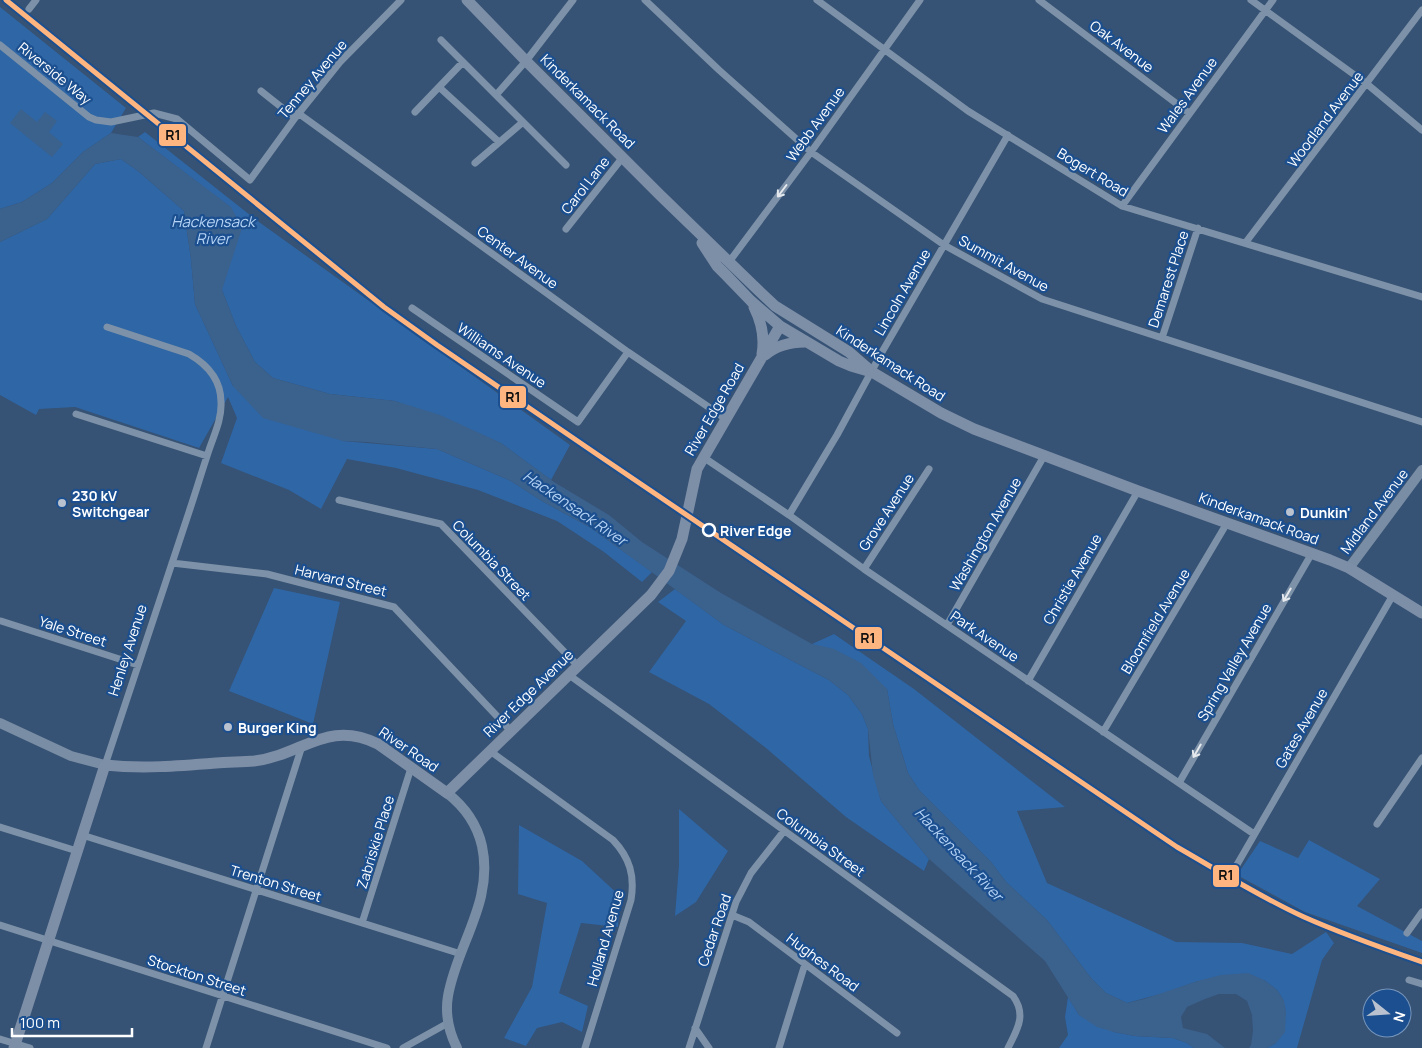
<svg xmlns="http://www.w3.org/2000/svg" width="1422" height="1048" font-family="Manrope,sans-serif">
  <rect width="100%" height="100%" fill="#365274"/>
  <path fill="#2f66a5" d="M0,7L126,108L111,133L83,152L52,183L22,202L0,209Z
    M145,132L259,222L570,445L551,480L501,443L395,401L330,394L273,378L255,362L236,326L222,290L201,185L138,137Z
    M121,159L138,171L184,211L191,259L195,304L233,386L343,441L437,449L511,481L542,501L591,528L652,572L642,582L604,552L557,521L478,490L396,468L347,459L321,509L289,490L221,463L237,418L228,397L199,448L75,407L39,409L36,415L0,395V242L47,219L95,164Z
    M274,588L340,602L313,724L229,691Z
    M675,589L724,625L829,680L848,695L862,714L868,729L869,756L881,801L929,859L924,871L846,817L766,748L709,704L649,672L686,621L658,602Z
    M834,634L914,689L1065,807L1017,811L1047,883L1176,942L1242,943L1292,954L1326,932L1334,943L1322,960L1297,1048H1267L1276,1043L1284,1001L1277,990L1264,980L1198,981L1164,993L1127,1003L1106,993L1091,978L1047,920L1006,882L991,862L919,790L908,773L893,724L887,689L812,644Z
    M679,809L728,851L696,902L675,916L679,865Z
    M519,825L582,861L620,896L618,927L581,923L559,993L588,1006L582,1032L562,1022L537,1028L526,1046L504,1038L532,987L547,903L518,894Z
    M1309,840L1380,879L1357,906L1422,941V953L1305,912L1237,875L1260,841L1298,858Z
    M1068,997L1079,1015L1114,1032L1135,1036L1173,1038L1187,1043L1194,1048H1059L1068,1035L1065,1017Z"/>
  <path fill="#3b618d" d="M21,109L37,122L45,112L57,121L49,132L63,144L52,157L10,123Z
    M111,133L138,137L231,207L242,228L222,290L236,326L255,362L273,378L330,394L395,401L440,415L501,443L554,482L609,515L642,542L721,593L812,644L834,649L861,663L887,689L893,724L908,773L919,790L991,862L1006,882L1047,920L1091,978L1106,993L1127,1003L1144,999L1198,981L1221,975L1248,973L1264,980L1277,990L1284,1001L1286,1012L1285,1032L1276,1043L1267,1048H1249L1251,1045L1253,1031L1252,1015L1247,1001L1236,994H1219L1205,999L1187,1007L1181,1017L1183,1028L1207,1034L1225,1048H1194L1187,1043L1173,1038L1135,1036L1114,1032L1097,1027L1079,1015L1045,961L929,859L881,801L873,775L868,729L862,714L848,695L829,680L724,625L591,528L542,501L511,481L437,449L366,442L343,441L263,418L233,386L195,304L191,259L184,211L138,171L121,159L95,164L47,219L0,242V209L22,202L52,183L83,152Z"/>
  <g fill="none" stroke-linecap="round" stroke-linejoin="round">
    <path stroke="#7d92a8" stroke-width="7" d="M645,0L719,70L811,152L944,245L1042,299L1422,422
      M817,0L968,111L1122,206L1422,297
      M1039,0L1189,113
      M1251,0L1367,84L1422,130
      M29,9L36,0
      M441,40L566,165
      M0,45L89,117L96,120L111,122L154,113L177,119L250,180L295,118L340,62L401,0
      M439,87L499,142
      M261,91L295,118
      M496,95L526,61L573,0
      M415,112L463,62
      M298,113L628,352L726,419
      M475,163L523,122
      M1122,206L1273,0
      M566,229L623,157
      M1246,242L1422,10
      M729,262L811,152L920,0
      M412,308L578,422L628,352
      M1162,338L1198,228
      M76,414L207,456
      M703,457L789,515L864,569L1254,834
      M339,500L441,524L578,666
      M789,515L837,435L882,352L1008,135
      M172,563L267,574L394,607L511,731
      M864,569L929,469
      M1,621L138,665
      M947,625L1044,456
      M569,675L1013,996C1027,1015 1017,1030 1008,1048
      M1028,681L1138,491
      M1103,732L1227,523
      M490,751L613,840C630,858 635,876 631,900L585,1048
      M105,765C133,681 161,596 189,512C196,491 202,471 209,450C214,435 222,419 221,402C221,380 208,365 189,354L107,327
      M1179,783L1312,553
      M1377,824L1422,758
      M0,827L77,851
      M82,835L461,954
      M1231,875L1393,595
      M732,915L749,922L897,1033
      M362,923L411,768
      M0,925L387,1048
      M1407,933L1422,912
      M1409,980L1422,984
      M695,1028L709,1048
      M0,1039L30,1048
      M206,1048L302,746
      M403,1048L448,1023
      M689,1048L736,902L751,873L784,831
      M779,1048L805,964"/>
    <path stroke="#798da4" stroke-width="10" d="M1349,568L1422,470
      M0,723L71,756L105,765
      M447,793C465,807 477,824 482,846C494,902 457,944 448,996C445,1014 449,1032 457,1048"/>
    <path stroke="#7d8ea7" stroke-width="11" d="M467,0L526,61L661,196L757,289L775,306L849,352L872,372L941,413L974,429L1138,491L1330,560L1349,568L1422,613
      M702,243L717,266L726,275L751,301L780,326L839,361L851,366L868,371
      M754,307C762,323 765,337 762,354
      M765,355C777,345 790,342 805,342
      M14,1048L105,765C142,769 179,766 216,763C229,762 242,762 254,761C303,755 327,719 378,744L447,793L651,595L669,571L682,539L697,469L780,326"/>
    <defs>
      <path id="rail-1" d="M6,0L384,307L437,345L598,455L1177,847C1219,871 1260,897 1304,917C1342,934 1382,948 1422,962"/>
    </defs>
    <use href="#rail-1" stroke="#1b4f8f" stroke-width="9"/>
    <use href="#rail-1" stroke="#ffb580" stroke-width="5"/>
  </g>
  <defs><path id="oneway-shaft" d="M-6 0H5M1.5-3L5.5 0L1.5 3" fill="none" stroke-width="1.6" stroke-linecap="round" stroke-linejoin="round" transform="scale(1.25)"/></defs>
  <g stroke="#e5e9ee">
    <use href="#oneway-shaft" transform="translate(782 191) rotate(127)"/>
    <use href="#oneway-shaft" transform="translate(1287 595) rotate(120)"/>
    <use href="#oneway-shaft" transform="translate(1197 751) rotate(120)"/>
  </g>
  <g fill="#b9c2ce" stroke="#1b4f8f" stroke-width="2">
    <circle cx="62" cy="503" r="5"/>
    <circle cx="1290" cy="512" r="5"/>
    <circle cx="228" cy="727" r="5"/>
  </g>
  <circle fill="#1b4f8f" stroke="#fff" stroke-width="2.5" cx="709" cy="530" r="6"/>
  <g text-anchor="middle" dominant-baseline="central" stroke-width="4.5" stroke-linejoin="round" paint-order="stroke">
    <g font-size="14" fill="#fff" stroke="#1b4f8f">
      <text transform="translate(1122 46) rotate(37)">Oak Avenue</text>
      <text transform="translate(55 73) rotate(39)">Riverside Way</text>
      <text transform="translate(312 79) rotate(-50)">Tenney Avenue</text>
      <text transform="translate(1187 95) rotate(-54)">Wales Avenue</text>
      <text transform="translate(588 101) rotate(45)">Kinderkamack Road</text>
      <text transform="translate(1325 119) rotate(-53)">Woodland Avenue</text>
      <text transform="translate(815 124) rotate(-54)">Webb Avenue</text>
      <text transform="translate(1093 172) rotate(31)">Bogert Road</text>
      <text transform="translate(585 185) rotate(-52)">Carol Lane</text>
      <text transform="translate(518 257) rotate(36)">Center Avenue</text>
      <text transform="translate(1004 263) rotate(29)">Summit Avenue</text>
      <text transform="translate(1168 279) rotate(-72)">Demarest Place</text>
      <text transform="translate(902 292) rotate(-60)">Lincoln Avenue</text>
      <text transform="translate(502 355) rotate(34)">Williams Avenue</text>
      <text transform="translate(891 363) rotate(33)">Kinderkamack Road</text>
      <text transform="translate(714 409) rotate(-60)">River Edge Road</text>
      <text transform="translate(1374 511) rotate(-53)">Midland Avenue</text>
      <text transform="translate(886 512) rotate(-57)">Grove Avenue</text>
      <text transform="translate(1259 518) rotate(20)">Kinderkamack Road</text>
      <text transform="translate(985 534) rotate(-60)">Washington Avenue</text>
      <text transform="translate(492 560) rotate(46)">Columbia Street</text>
      <text transform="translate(1072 579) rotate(-60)">Christie Avenue</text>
      <text transform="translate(341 580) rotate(14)">Harvard Street</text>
      <text transform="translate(1155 621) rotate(-59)">Bloomfield Avenue</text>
      <text transform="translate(73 631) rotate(18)">Yale Street</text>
      <text transform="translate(985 636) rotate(34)">Park Avenue</text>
      <text transform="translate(127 650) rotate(-72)">Henley Avenue</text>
      <text transform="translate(1234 662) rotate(-60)">Spring Valley Avenue</text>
      <text transform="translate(528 693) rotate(-44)">River Edge Avenue</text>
      <text transform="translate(1301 728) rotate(-60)">Gates Avenue</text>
      <text transform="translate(409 749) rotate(34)">River Road</text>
      <text transform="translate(375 842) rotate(-73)">Zabriskie Place</text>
      <text transform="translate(821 842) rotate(36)">Columbia Street</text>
      <text transform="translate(276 883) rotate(17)">Trenton Street</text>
      <text transform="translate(714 930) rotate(-71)">Cedar Road</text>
      <text transform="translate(605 938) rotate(-74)">Holland Avenue</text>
      <text transform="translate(823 962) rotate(37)">Hughes Road</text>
      <text transform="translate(197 975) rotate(18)">Stockton Street</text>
    </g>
    <g font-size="14" font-weight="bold" fill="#fff" stroke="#1b4f8f" text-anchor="start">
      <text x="72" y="495">230 kV<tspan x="72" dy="16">Switchgear</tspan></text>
      <text x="1300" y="512">Dunkin'</text>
      <text x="238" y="727">Burger King</text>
    </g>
    <g font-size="14" font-weight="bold" fill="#fff" stroke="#1b4f8f" text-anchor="start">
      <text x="720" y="530">River Edge</text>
    </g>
    <g font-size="15" font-style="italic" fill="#b5d3f5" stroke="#1b4f8f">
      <text x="213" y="221">Hackensack<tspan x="213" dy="17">River</tspan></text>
      <text transform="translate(575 508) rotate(34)">Hackensack River</text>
      <text transform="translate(959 854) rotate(47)">Hackensack River</text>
    </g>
  </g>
  <g stroke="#1b4f8f" stroke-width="2">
    <rect x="158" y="123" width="29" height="24" rx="5" fill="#ffb580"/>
    <rect x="499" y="385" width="28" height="24" rx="5" fill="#ffb580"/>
    <rect x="854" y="626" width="29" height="24" rx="5" fill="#ffb580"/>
    <rect x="1212" y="864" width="28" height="24" rx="5" fill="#ffb580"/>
  </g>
  <g font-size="14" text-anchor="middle" font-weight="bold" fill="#111">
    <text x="173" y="140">R1</text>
    <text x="513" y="402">R1</text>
    <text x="868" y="643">R1</text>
    <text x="1226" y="880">R1</text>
  </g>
  <g transform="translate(1387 1013) rotate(107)"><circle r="24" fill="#1b4f8f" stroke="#7695bc"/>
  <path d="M0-4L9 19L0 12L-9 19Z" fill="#b9c2ce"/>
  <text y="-8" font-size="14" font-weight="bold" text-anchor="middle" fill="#ffffff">N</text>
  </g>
  <path d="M12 1028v8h120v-8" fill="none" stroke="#ffffff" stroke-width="2.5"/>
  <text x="20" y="1028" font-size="15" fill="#ffffff" stroke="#1b4f8f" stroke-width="4" paint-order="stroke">100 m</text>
</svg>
